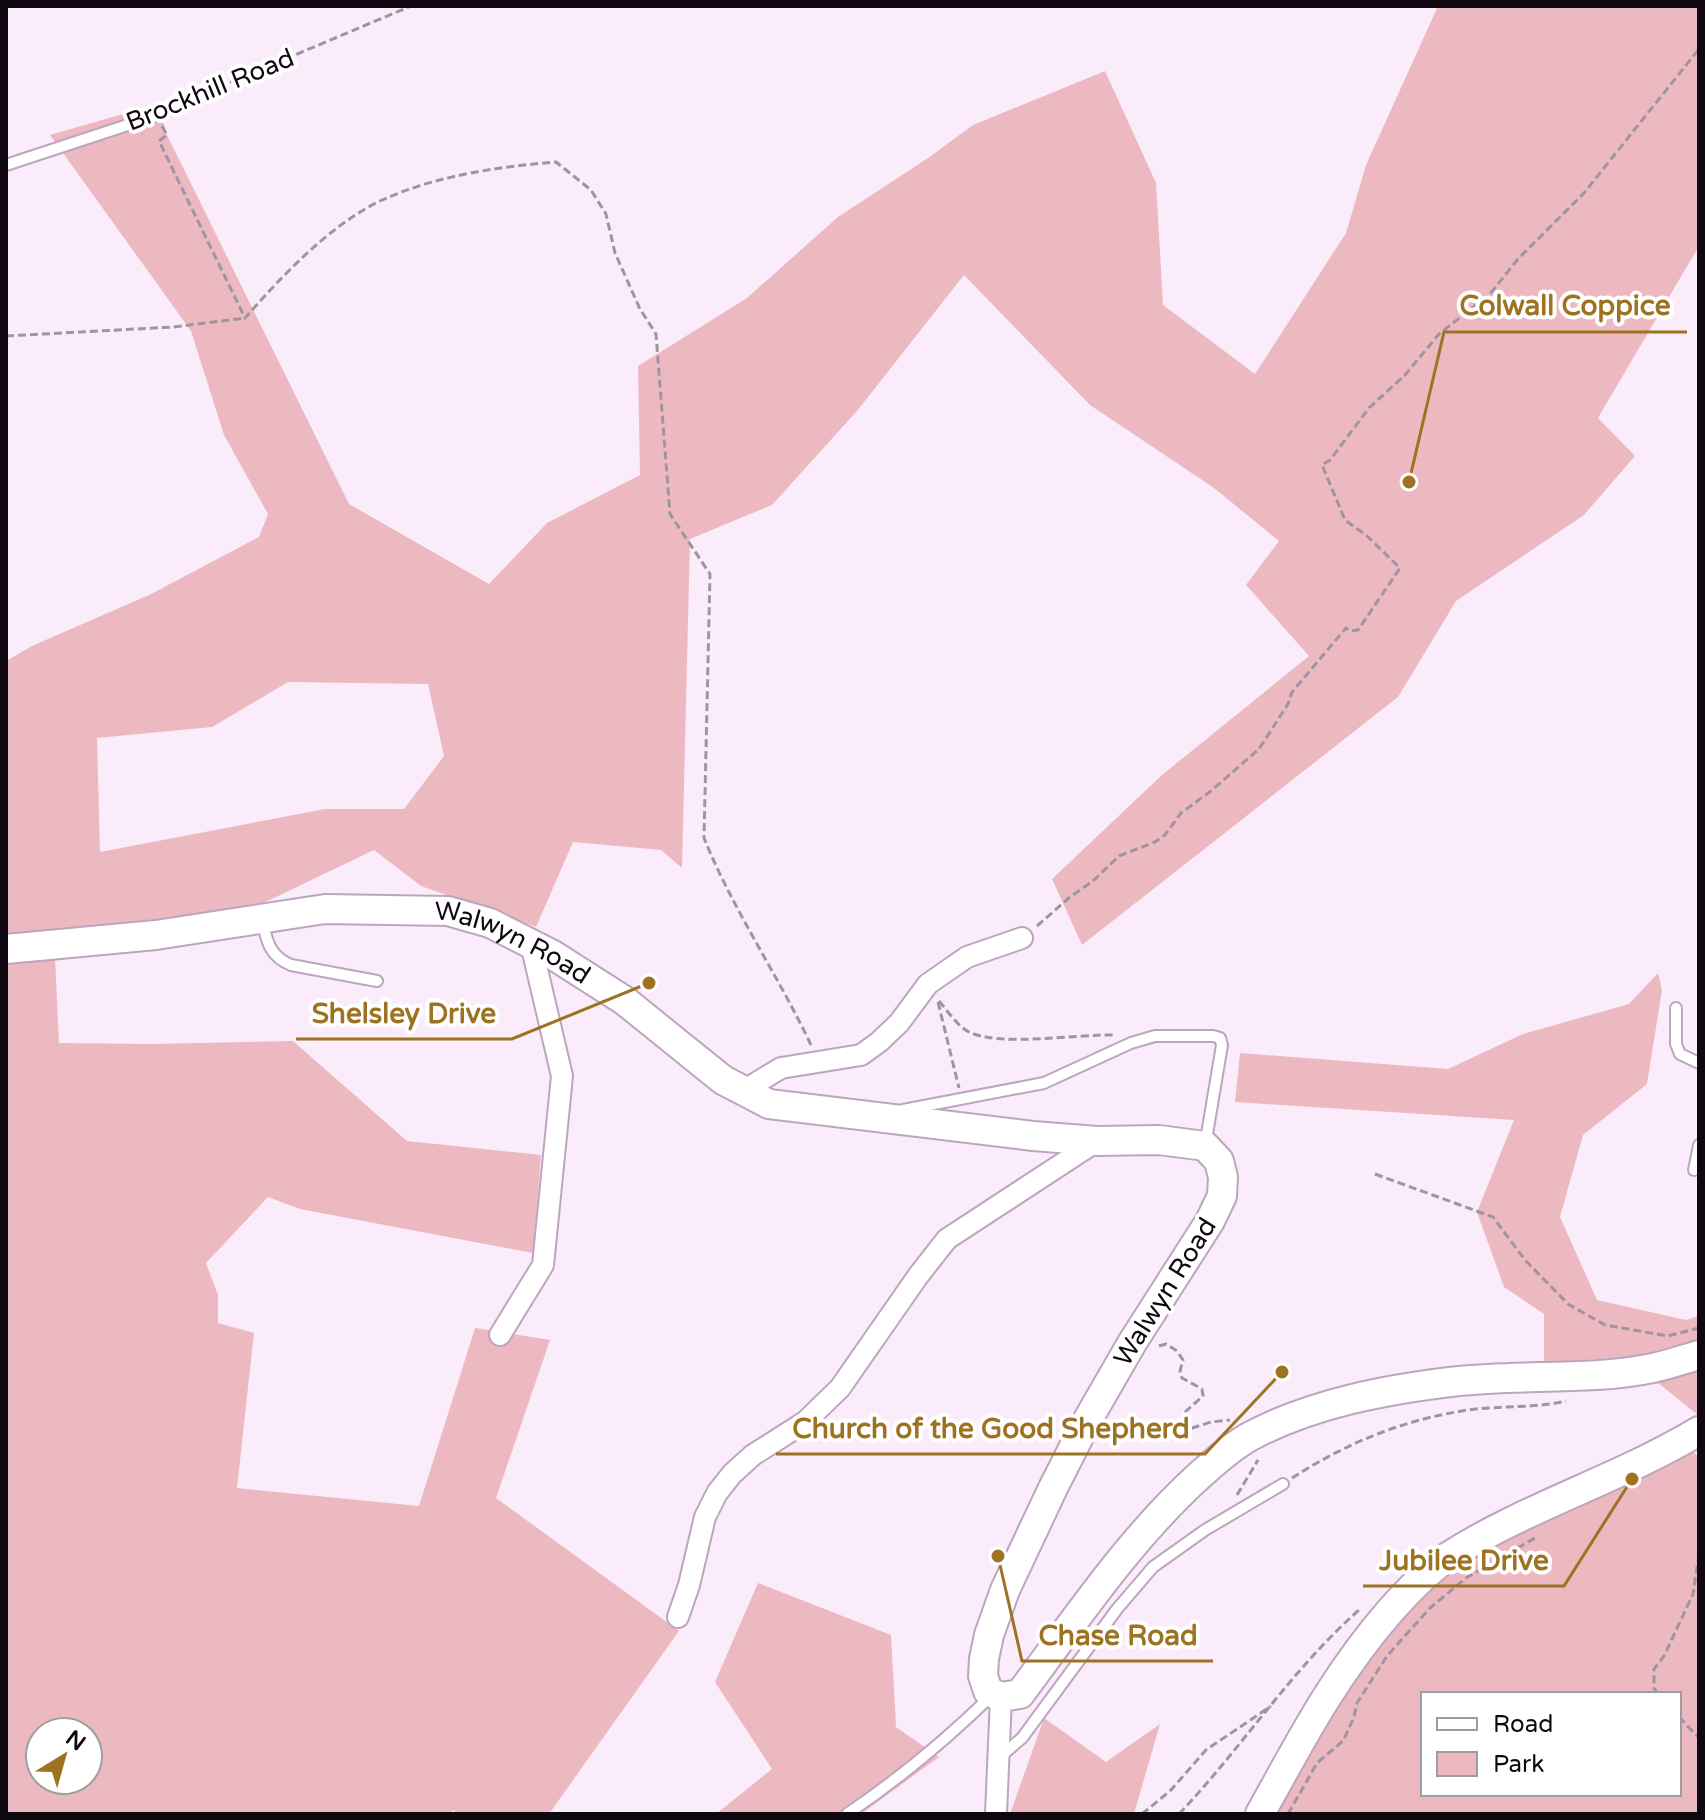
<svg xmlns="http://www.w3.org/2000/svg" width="1705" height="1820" font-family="'Varela Round',sans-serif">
  <rect width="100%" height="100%" fill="#fbecfc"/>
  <path fill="#edb9c0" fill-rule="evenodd" d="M1438,6H1699V246L1598,418L1635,456L1584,515L1456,601L1398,697L1082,945L1052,879L1162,775L1309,656L1246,585L1279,541L1214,488L1090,405L964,275L857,411L772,505L690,539L682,868L661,850L573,842L536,927L421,886L374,850L253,908L6,936V661L32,646L151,594L259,537L268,514L224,435L191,331L50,135L158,104L167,135L349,504L489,584L547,523L640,475L638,366L747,298L838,217L928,158L973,125L1105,71L1156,183L1163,305L1255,374L1346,233L1366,165ZM288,682L428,684L444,756L404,809H325L100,852L97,738L212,727Z
    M55,958L59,1043L151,1044L293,1041L407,1141L541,1155L533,1253L300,1209L268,1197L206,1263L218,1295V1323L254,1333L237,1488L419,1506L475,1328L550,1340L496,1498L679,1631L549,1814H458L453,1810L450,1814H6V964ZM40,1732H88V1780H40Z
    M1658,973L1662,990L1647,1084L1583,1135L1560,1217L1597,1300L1686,1320L1699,1316V1416L1626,1357L1544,1363V1314L1504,1287L1477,1212L1514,1120L1235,1102L1240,1053L1448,1069L1523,1034L1629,1004Z
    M1684,1440L1699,1458V1814H1261L1375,1628L1456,1565ZM1423,1694H1679V1794H1423Z
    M758,1583L891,1635L896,1727L939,1757L861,1814H716L772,1769L715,1682Z
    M1044,1718L1106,1762L1160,1724L1134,1814H1010Z"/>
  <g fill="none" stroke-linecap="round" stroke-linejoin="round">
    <defs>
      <path id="lane" d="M6,165L155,116L206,93
        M262,920C267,941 269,956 291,965L377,981
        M1676,1008V1044L1680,1054L1699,1063
        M903,1110L1044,1083L1131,1043L1155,1036H1213L1220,1038L1222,1045L1205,1146
        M1694,1170L1699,1145
        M1001,1756L1022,1738L1117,1609L1153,1567L1205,1530L1283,1484
        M847,1814C899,1779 947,1739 992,1695"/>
      <path id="street" d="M743,1091L781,1068L861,1055L879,1042L899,1023L928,984L967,957L1022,938
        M500,1335L543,1265L562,1076L531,944
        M678,1617L689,1585L705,1517L717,1493L732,1474L753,1455L805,1422L840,1388L918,1276L947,1239L1097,1141
        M996,1814L1001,1697"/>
      <g id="secondary">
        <path id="s1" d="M6,949L156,935L325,909L448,911L490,923L553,955L625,1001L723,1080L769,1104L1033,1136L1097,1141L1159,1140L1205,1146L1219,1161L1223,1177L1222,1196L1210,1221L1132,1343L1087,1421L1053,1488L1005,1590L989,1635L984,1659L983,1676L988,1691L1001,1697L1020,1694C1077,1618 1130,1538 1201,1474C1216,1461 1231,1447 1249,1437C1312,1403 1388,1389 1459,1381C1523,1374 1589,1381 1653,1368C1668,1365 1684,1359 1699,1355"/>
        <path d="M1260,1814C1301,1740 1335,1674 1391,1610C1408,1591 1428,1570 1449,1556C1528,1506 1619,1479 1699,1431"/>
      </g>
    </defs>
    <use href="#lane" stroke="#bda5bf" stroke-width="14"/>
    <use href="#street" stroke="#bda5bf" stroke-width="24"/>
    <use href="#secondary" stroke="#bda5bf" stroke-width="32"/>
    <path stroke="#a094a1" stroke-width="3" stroke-dasharray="8 4" stroke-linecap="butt" d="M219,87L411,6
      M162,126L167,135L159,141L245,318C281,277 328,227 378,202C433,176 496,167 556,162L591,190L606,214L615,253L640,309L656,334L670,514L710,574L704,838C733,910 778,975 811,1045
      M6,336L173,327L245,318
      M1037,926L1070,897L1093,881L1119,856L1155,842L1165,835L1181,813L1211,791L1259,749L1288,704L1292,692L1346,628L1350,631L1358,630L1400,568L1367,536L1345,520L1322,465L1330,460L1369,408L1405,375L1439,334L1490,294L1518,259L1584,193L1699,49
      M939,1001C947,1010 957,1026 969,1032C1000,1047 1077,1034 1113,1035
      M938,1002L959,1088
      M1375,1174L1493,1217L1525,1260L1568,1304L1605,1325L1668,1336L1699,1328
      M1159,1346L1166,1344L1177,1351L1183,1360L1180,1371L1182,1378L1202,1389L1203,1396L1186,1411L1180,1427L1186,1430L1211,1422L1230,1420
      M1292,1478C1345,1444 1400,1421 1462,1411C1496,1405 1532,1409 1566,1401
      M1237,1495L1258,1460
      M1658,1694L1654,1688V1669L1664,1656L1693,1594L1699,1554
      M1679,1717L1699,1738
      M1142,1814L1170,1791L1206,1750L1271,1706
      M1179,1814C1241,1749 1291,1670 1359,1610
      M1288,1814L1317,1763L1343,1741L1354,1717L1357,1703L1387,1656L1430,1608L1466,1578L1535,1538"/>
    <use href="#lane" stroke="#fff" stroke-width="10"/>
    <use href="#street" stroke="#fff" stroke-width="20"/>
    <use href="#secondary" stroke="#fff" stroke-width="28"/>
  </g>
  <g text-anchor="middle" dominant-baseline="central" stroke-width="8" stroke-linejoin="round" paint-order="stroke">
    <g font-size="26" fill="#100811" stroke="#fff">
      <text transform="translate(210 90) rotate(-22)">Brockhill Road</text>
      <text stroke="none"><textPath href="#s1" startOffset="516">Walwyn Road</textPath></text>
      <text transform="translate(1165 1292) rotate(-58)">Walwyn Road</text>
    </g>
  </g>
  <path fill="none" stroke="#9d7322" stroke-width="3" d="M1409 482L1444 332H1687M649 983L512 1039H296M1282 1372L1205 1454H776M1632 1479L1564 1586H1363M998 1556L1022 1661H1213"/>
  <g fill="#9d7322" stroke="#fff" stroke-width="3">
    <circle cx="1409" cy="482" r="8"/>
    <circle cx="649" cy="983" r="8"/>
    <circle cx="1282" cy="1372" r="8"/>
    <circle cx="1632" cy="1479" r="8"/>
    <circle cx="998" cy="1556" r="8"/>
  </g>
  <g font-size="28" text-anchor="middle" font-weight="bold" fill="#9d7322" stroke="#fff" stroke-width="8" stroke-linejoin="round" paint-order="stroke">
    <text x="1565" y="315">Colwall Coppice</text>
    <text x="404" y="1023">Shelsley Drive</text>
    <text x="991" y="1438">Church of the Good Shepherd</text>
    <text x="1464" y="1570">Jubilee Drive</text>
    <text x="1118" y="1645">Chase Road</text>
  </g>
  <rect width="1705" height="1820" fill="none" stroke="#100811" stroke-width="16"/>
  <rect x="1421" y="1692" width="260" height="104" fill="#ffffff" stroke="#9f9ca0" stroke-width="2"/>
  <rect x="1437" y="1718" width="40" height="12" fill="#ffffff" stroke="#9f9ca0" stroke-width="2"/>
  <text x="1493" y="1732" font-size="24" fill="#100811">Road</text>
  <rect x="1437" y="1752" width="40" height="24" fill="#edb9c0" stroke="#9f9ca0" stroke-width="2"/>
  <text x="1493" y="1772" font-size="24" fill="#100811">Park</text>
  <g transform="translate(64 1756) rotate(37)"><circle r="38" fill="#ffffff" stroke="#9f9ca0" stroke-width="2"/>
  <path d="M0-6L14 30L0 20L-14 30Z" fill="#9d7322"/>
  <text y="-12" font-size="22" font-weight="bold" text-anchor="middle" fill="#100811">N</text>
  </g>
</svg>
